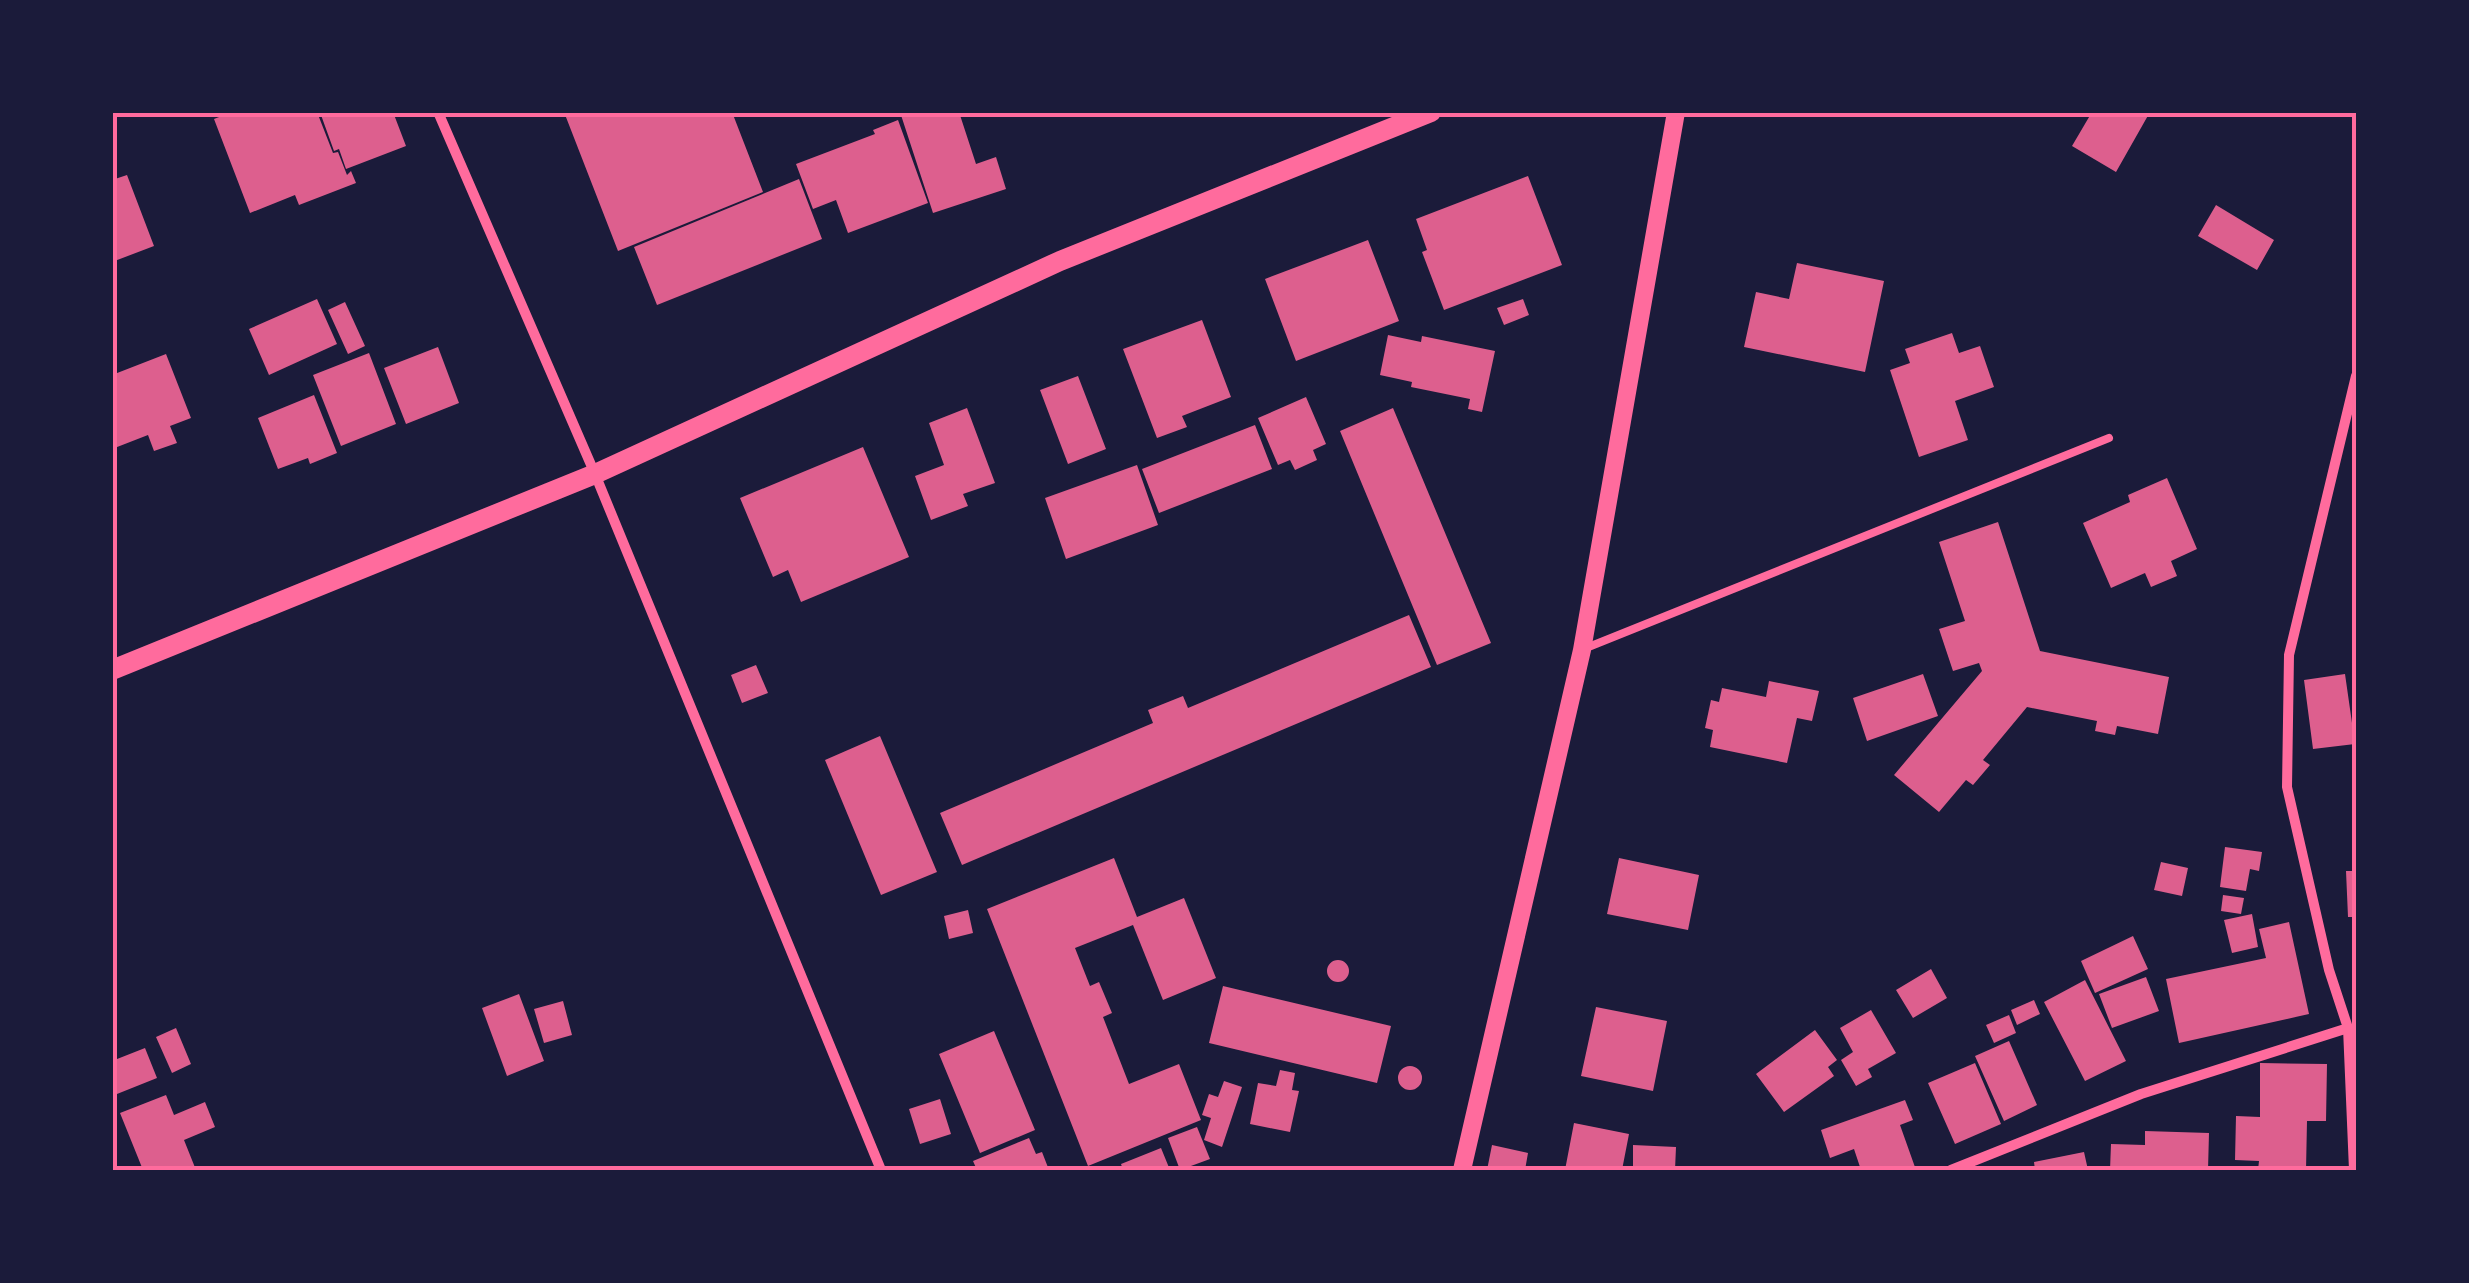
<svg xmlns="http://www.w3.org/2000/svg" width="2469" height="1283" font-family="'Exo 2',sans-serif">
  <rect width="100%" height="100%" fill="#1b1b3a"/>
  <path fill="#dd5f8e" d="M232,112H317L333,153L338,152L347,175L351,171L356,183L299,205L295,195L250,213L214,119Z
    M328,112H393L406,146L346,169L339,149L334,151L321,115Z
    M564,112H732L763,192L618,251Z
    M900,112H959L976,164L996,157L1006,189L933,213Z
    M2092,112H2150L2116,172L2072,146Z
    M898,120L928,203L848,233L836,200L813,209L796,164L875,134L873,130Z
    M127,175L154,246L112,262V180Z
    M1528,176L1562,265L1444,310L1422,252L1427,250L1416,219Z
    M799,179L822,239L657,305L634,247Z
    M2216,205L2274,240L2257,270L2198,236Z
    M1368,240L1399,321L1296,361L1265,279Z
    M1797,263L1884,281L1865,372L1744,347L1756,292L1789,299Z
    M317,299L337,344L269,375L249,329Z
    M1523,299L1529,315L1504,325L1497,308Z
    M345,302L365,346L348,354L328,310Z
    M1202,320L1231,397L1182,416L1187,427L1157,438L1123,349Z
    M1952,333L1959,353L1980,346L1994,387L1955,401L1968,440L1919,457L1890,370L1910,363L1905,349Z
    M1388,335L1421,342L1422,336L1495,351L1482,412L1468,409L1470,399L1411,387L1412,382L1380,375Z
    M438,347L459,403L406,424L384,368Z
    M369,353L396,424L341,446L313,375Z
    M166,354L191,418L170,426L177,443L154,451L148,435L112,449V375Z
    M1078,376L1106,449L1068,464L1040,390Z
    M314,395L337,453L310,464L308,458L278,469L258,418Z
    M1306,397L1326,444L1313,450L1317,460L1295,470L1290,460L1278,465L1258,418Z
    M967,408L995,483L963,494L968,506L931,520L915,476L944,465L929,423Z
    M1393,408L1491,643L1437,665L1340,431Z
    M1255,425L1272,469L1159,513L1142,469Z
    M863,447L909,557L801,602L788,570L773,577L740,498Z
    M1137,465L1158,525L1066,559L1045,498Z
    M2167,478L2197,549L2171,561L2177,576L2151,587L2145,573L2111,588L2083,523L2130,502L2128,495Z
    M1998,522L2040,651L2169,677L2158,734L2117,726L2115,735L2095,731L2097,721L2027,707L1983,760L1990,765L1973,785L1966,780L1939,812L1894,775L1982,671L1979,663L1953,671L1939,629L1965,621L1939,542Z
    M1409,615L1431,667L962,865L940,813L1153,723L1148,710L1183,696L1188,708Z
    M756,665L768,693L742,703L731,675Z
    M1923,674L1938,716L1867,741L1853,698Z
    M2345,674L2355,744L2313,749L2304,680Z
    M1769,681L1819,691L1812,721L1797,718L1787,763L1710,747L1713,730L1705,728L1711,700L1719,702L1722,688L1766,697Z
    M880,736L937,872L881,895L825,760Z
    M2225,847L2262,852L2259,871L2250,869L2246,891L2220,887Z
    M1114,858L1137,917L1184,898L1216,978L1163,1000L1133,925L1075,948L1090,986L1099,982L1112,1013L1103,1017L1129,1084L1179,1064L1201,1120L1088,1166L987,909Z
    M1619,858L1699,875L1688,930L1607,914Z
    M2161,862L2188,868L2182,896L2154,890Z
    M2346,871H2356V917H2348Z
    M2223,895L2244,898L2241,914L2221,911Z
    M968,910L973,933L949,939L944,916Z
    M2252,914L2258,947L2232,953L2224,920Z
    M2289,922L2309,1014L2179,1043L2166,979L2266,958L2259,929Z
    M2133,936L2148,969L2095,993L2081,961Z
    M1327 971a11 11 0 1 1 22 0a11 11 0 1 1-22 0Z
    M1931,969L1947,998L1913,1018L1896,990Z
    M2146,977L2159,1011L2112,1028L2099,994Z
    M2085,980L2126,1061L2085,1081L2044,1002Z
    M1223,986L1391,1026L1377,1083L1209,1043Z
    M519,994L544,1061L507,1076L482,1008Z
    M2034,1000L2040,1014L2017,1025L2011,1010Z
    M563,1001L572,1035L544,1043L534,1009Z
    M1596,1007L1667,1021L1653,1091L1581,1076Z
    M1871,1010L1896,1053L1868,1069L1872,1077L1856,1086L1841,1060L1853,1052L1840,1028Z
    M2009,1015L2016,1033L1994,1043L1986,1025Z
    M176,1028L191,1064L172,1073L156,1037Z
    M1815,1030L1837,1060L1828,1067L1834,1076L1784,1112L1756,1074Z
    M994,1031L1035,1130L980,1153L939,1054Z
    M2009,1041L2037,1105L2004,1121L1975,1056Z
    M145,1048L157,1078L112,1096V1061Z
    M1975,1063L2001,1124L1955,1144L1928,1083Z
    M2260,1063L2327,1064L2326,1121H2307L2306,1170H2258L2259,1161L2235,1160L2236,1116L2260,1117Z
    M1398 1078a12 12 0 1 1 24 0a12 12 0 1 1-24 0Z
    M1280,1070L1295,1073L1292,1090L1299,1091L1290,1132L1250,1124L1258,1083L1276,1086Z
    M1224,1081L1242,1087L1222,1147L1204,1140L1211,1118L1202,1115L1209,1094L1218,1097Z
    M166,1095L174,1115L205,1102L215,1127L184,1140L196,1170H143L120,1113Z
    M940,1099L951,1134L920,1144L909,1109Z
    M1905,1100L1913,1120L1900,1125L1916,1170H1861L1854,1149L1830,1158L1821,1130Z
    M1574,1123L1629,1134L1622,1170H1565Z
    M1197,1127L1210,1159L1180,1170L1168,1138Z
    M2145,1131L2209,1133L2208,1170H2110L2111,1144L2145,1145Z
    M1029,1138L1036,1154L1042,1152L1049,1170H977L973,1161Z
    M1492,1145L1528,1153L1525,1170H1487Z
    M1633,1145L1676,1147L1675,1170H1633Z
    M1161,1148L1170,1170H1123L1121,1164Z
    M2084,1152L2088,1170H2035L2034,1162Z"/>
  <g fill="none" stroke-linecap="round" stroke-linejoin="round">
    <path stroke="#ff6b9d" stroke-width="8" d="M1586,648L2109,438"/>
    <path stroke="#ff6b9d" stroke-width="10" d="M438,112L595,474L881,1170
      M1951,1170L2141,1094L2348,1028
      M2354,1170L2348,1028L2329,970L2287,787L2289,655L2356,376"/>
    <path stroke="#ff6b9d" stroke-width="18" d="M1462,1170L1582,650L1676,112"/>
    <path stroke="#ff6b9d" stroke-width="20" d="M112,670L595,474L1060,261L1431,112"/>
  </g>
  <rect width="2469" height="1283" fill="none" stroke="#1b1b3a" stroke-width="230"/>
  <rect x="115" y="115" width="2239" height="1053" fill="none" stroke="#ff6b9d" stroke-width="4"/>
</svg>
